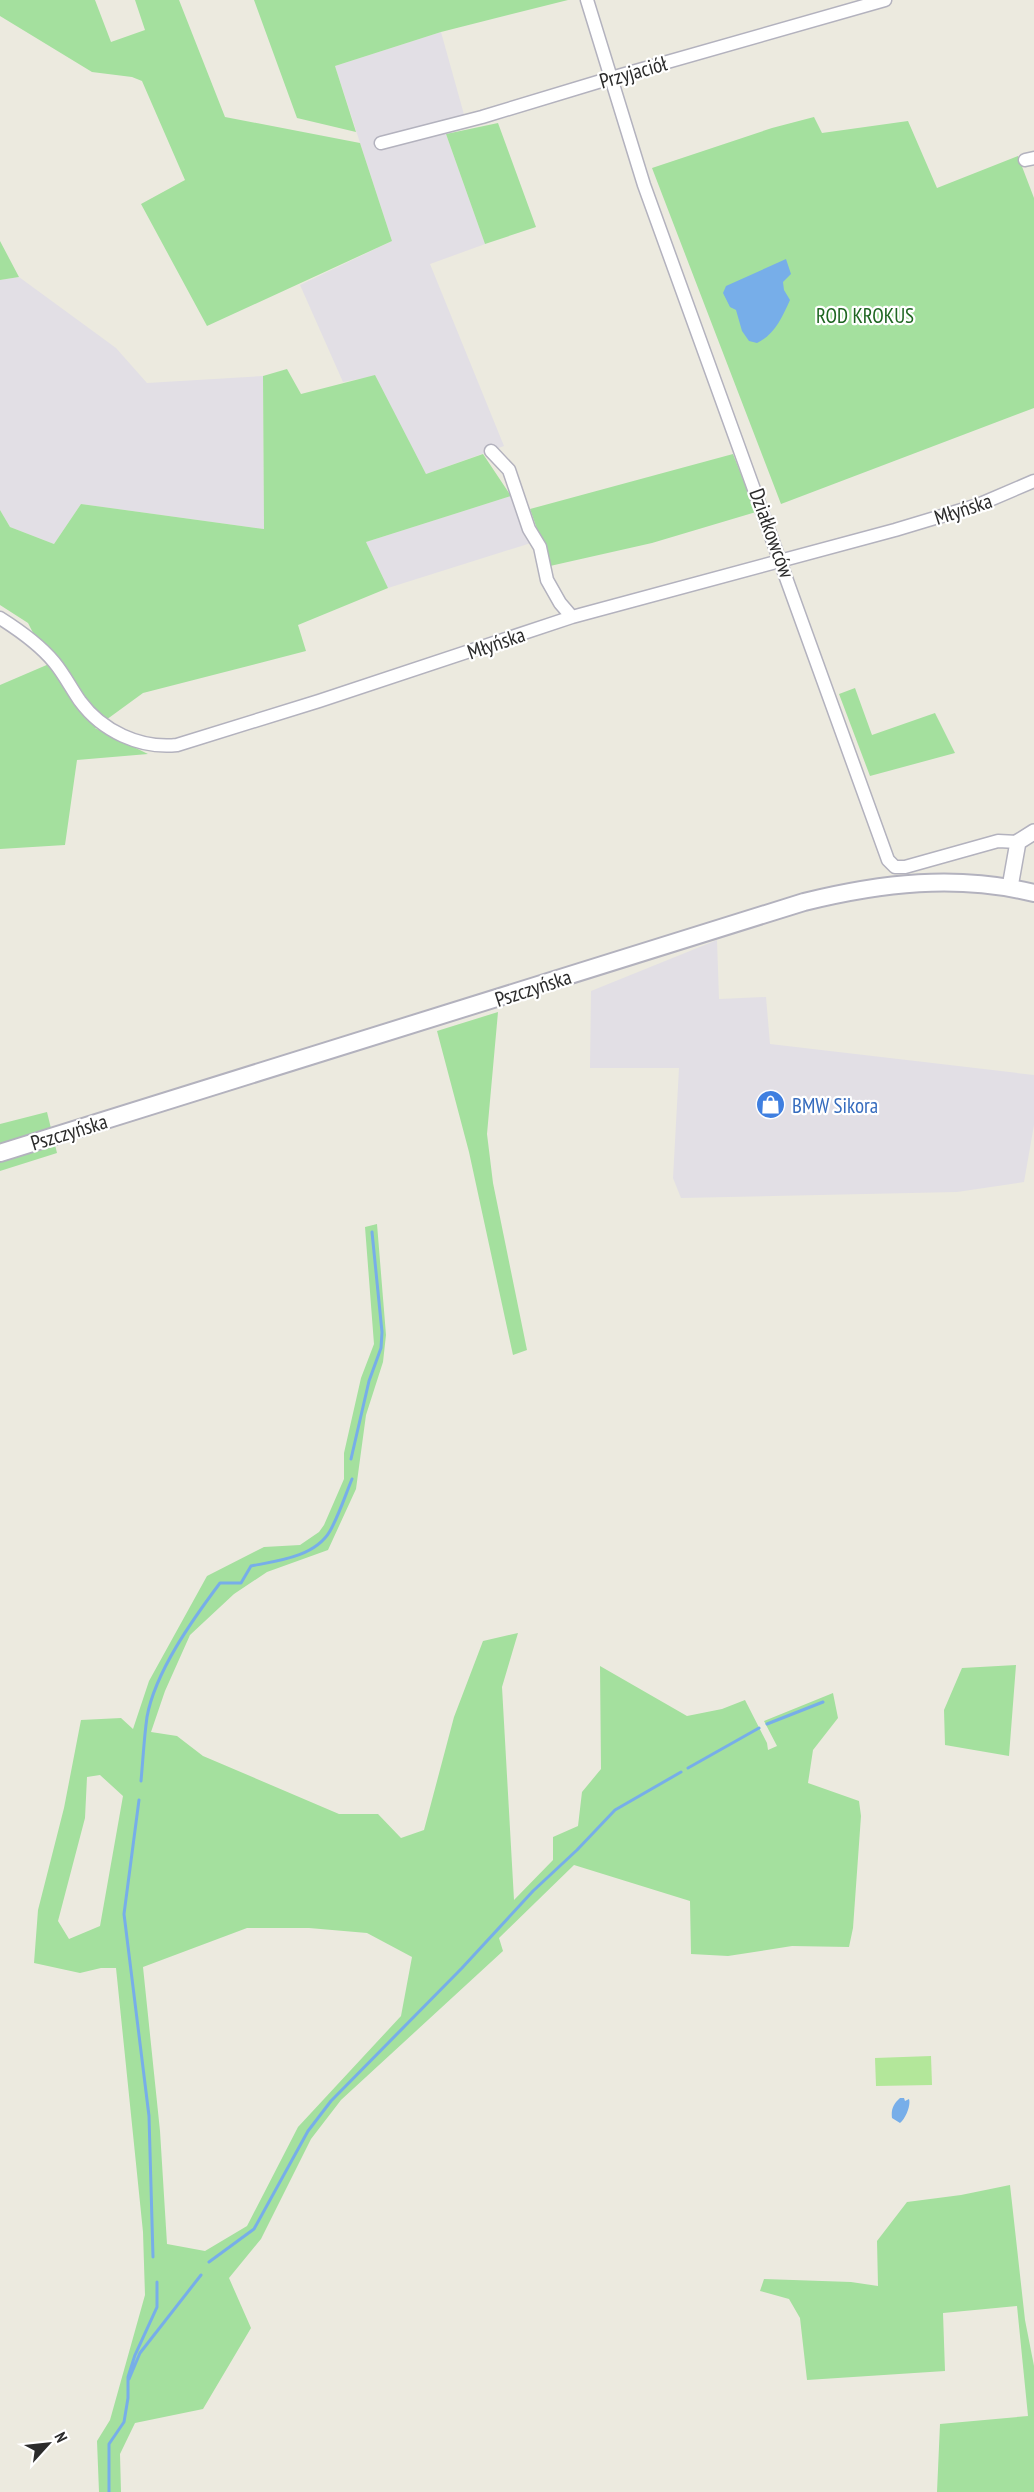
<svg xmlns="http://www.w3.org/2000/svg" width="1034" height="2492" font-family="'PT Sans Narrow',sans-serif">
  <rect width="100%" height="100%" fill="#eceadf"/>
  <path fill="#e2dfe5" d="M441,32L465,118L446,134L485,244L430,264L504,446L426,474L375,376L343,382L300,285L392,241L335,66Z
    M19,277L116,348L147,383L263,376L264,529L81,504L54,544L10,527L0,510V280Z
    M511,496L531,543L388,588L366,542Z
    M717,940L719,999L766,997L770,1044L1034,1075V1125L1024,1182L957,1192L681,1198L673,1178L679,1068H590L591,991Z"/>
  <path fill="#a4e09e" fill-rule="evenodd" d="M0,0H95L111,42L145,30L135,0H179L225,117L360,143L392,241L207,326L141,204L185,180L142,81L132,77L92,72L0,16Z
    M254,0H568L441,32L335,66L356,132L297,118Z
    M814,117L822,133L908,121L937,188L1018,156L1034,198V408L781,504L652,168L772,128Z
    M498,123L536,227L485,244L446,134Z
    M0,241L19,277L0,280Z
    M287,369L301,394L375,375L426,474L483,454L511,496L366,542L388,588L298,625L306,651L143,693L95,728L148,754L77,760L65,845L0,849V685L49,664L28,623L0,605V510L10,527L54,544L81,504L264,529L263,376Z
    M733,454L756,512L652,543L550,566L530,509Z
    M855,688L872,735L935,713L955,753L870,776L839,694Z
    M498,1012L487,1134L493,1183L527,1350L513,1355L469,1152L437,1031Z
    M47,1112L57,1153L0,1171V1124Z
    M377,1224L386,1335L383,1362L366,1415L356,1489L328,1550L267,1572L234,1594L190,1635L165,1691L151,1732L177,1736L203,1756L339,1814H378L401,1838L424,1830L454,1717L483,1641L518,1633L502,1687L514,1900L553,1860V1837L578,1826L582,1792L601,1769L600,1666L687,1716L722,1709L745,1700L767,1743L768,1750L777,1746L764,1721L833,1693L838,1718L813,1750L808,1783L859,1801L861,1816L853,1928L849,1947L792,1946L728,1956L691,1954L690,1901L574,1865L499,1938L503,1951L341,2100L311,2139L261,2239L229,2278L251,2328L203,2409L135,2423L120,2454L121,2492H99L97,2441L110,2420L145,2295L143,2232L116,1968H101L80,1973L34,1963L38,1910L64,1808L81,1720L121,1718L133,1729L149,1681L207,1576L264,1547L300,1545L319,1532L324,1525L344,1479V1453L361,1378L374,1344L365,1227ZM100,1775L123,1796L100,1926L69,1939L58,1921L85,1818L87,1777ZM247,1928H309L367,1933L412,1957L401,2016L298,2127L247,2226L205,2251L167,2244L160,2131L143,1967Z
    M1016,1665L1009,1756L945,1745L944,1710L962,1668Z
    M1010,2185L1025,2320L1034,2366V2492H937L940,2424L1028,2416L1017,2306L943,2313L945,2371L807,2380L800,2318L789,2299L760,2291L764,2279L851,2282L878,2286L877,2241L907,2202L961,2195Z"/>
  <path fill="#b3e79a" d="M931,2056L932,2085L876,2086L875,2058Z"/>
  <path fill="#77aee9" d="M786,259L791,274L783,282L784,290L790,300C782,318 774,335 757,343L749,341L742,331L736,310L730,307L723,293L726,286Z
    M900,2098H904L905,2101L909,2099C911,2105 906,2118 900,2123L892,2118C891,2110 893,2104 900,2098Z"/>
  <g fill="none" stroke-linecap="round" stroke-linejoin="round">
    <path stroke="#77aee9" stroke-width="3" d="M351,1459L369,1381L381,1348L382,1332L372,1232
      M767,1724L823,1702
      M688,1768L759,1728
      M141,1781C143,1760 144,1738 147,1717C155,1672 193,1619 220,1583H241L251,1566C277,1561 315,1557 330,1531C339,1515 345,1496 352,1479
      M139,1800L124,1914L149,2116L153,2257
      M209,2262L254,2229L308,2131L331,2101L462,1968L533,1891L577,1850L615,1810L681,1772
      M129,2379L140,2353L201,2275
      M109,2492V2444L124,2422L128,2398V2377L135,2355L157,2307V2282"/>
    <defs>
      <path id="minor" d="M587,0L644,185L888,860L895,867H905L998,841L1018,842
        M381,143L482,117L611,78L885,0
        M1025,160L1034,158
        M491,451L509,470L529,529L540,547L547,580L560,603L572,617
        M0,618C19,630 40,645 54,662C64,674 71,688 80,701C102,731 140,749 177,745L319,701L572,617L895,530L978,505L1034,481"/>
      <path id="tertiary" d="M1010,887L1018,842L1034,832"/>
      <path id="secondary" d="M0,1153L804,902C881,883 956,874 1034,893"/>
    </defs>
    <use href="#minor" stroke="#b3b2be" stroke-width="15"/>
    <use href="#tertiary" stroke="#b3b2be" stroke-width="18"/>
    <use href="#secondary" stroke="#b3b2be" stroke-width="20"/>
    <use href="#minor" stroke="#fff" stroke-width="12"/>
    <use href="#tertiary" stroke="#fff" stroke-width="15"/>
    <use href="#secondary" stroke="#fff" stroke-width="16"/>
  </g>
  <defs>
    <symbol id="shop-disc" viewBox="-11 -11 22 22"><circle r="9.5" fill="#3f7fe0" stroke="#fff"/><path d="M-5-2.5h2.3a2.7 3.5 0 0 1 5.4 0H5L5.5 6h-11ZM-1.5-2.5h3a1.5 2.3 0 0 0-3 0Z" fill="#fff"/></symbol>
  </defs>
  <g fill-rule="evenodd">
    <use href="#shop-disc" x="754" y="1088" width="33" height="33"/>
  </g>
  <g text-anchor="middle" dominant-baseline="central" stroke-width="4.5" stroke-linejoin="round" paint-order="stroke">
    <g font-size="21" fill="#2b2b2b" stroke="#fff">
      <text transform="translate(633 72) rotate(-16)">Przyjaciół</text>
      <text transform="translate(963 509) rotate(-18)">Młyńska</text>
      <text transform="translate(772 533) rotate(70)">Działkowców</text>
      <text transform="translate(496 643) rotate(-19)">Młyńska</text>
      <text transform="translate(533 988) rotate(-18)">Pszczyńska</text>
      <text transform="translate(69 1132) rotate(-17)">Pszczyńska</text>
    </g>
    <g font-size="21" fill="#1e6621" stroke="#fff">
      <text x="865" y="315">ROD KROKUS</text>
    </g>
    <g font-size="21" fill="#366cbe" stroke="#fff" text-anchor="start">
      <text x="792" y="1105">BMW Sikora</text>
    </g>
  </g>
  <g transform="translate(48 2444) rotate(63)" stroke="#ffffff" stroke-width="4.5" paint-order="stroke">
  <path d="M0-4.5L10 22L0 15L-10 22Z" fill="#2b2b2b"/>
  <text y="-9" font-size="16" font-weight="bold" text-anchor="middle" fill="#2b2b2b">N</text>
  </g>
</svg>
